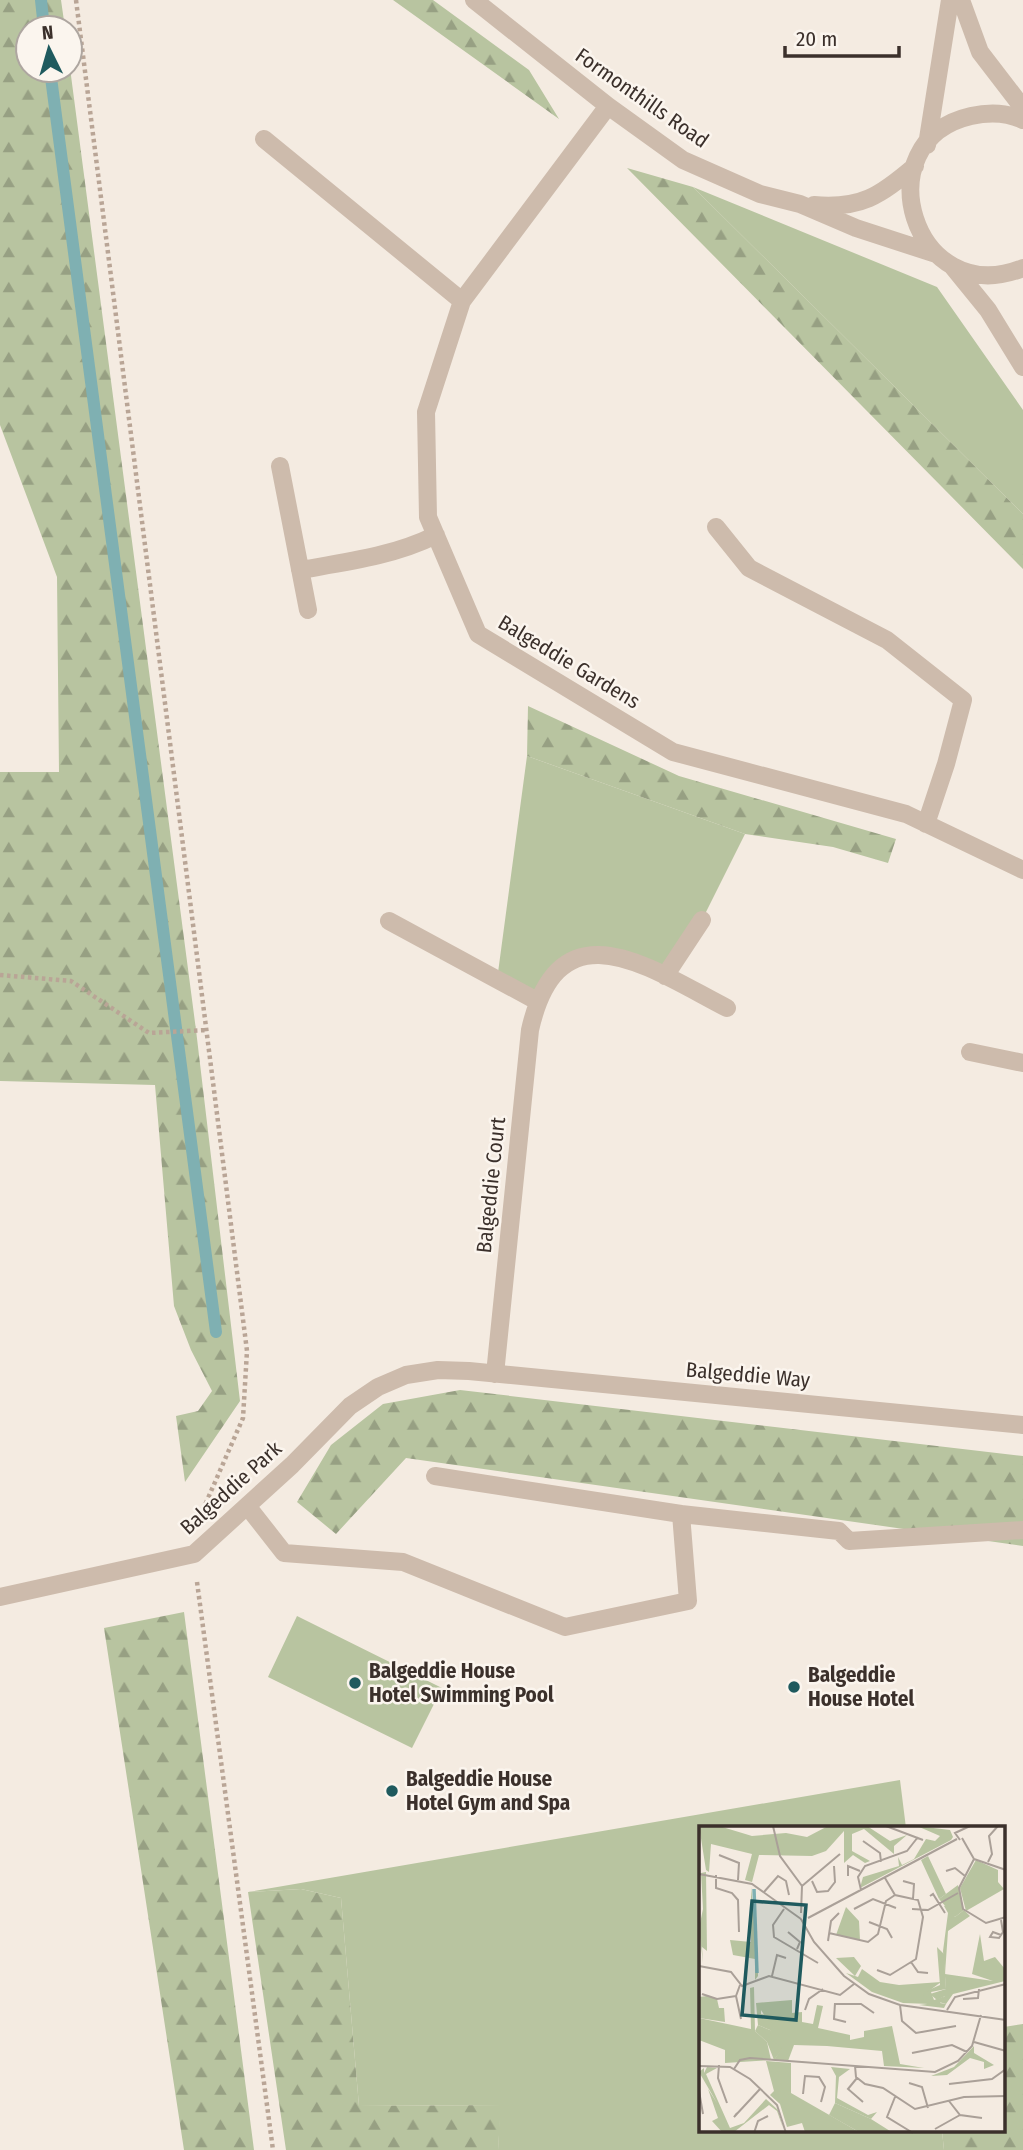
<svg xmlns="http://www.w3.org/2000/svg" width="1023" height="2150" font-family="'Fira Sans Condensed',sans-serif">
  <defs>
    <pattern id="forest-firs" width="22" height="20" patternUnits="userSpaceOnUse" patternTransform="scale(1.75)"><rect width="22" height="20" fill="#b8c4a0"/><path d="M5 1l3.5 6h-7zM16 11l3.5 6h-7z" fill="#97a083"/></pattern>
  </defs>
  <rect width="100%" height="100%" fill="#f4ebe1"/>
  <path fill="#b8c4a0" d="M693,187L937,287L1023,410V514Z
    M527,756L745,834L702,920L665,976L586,955L537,1001L497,980Z
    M297,1616L442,1688L412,1748L268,1677Z
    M900,1780L906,1828H701V2131H942L944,2150H498L500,2105L359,2106L341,1898L301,1889L248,1892Z"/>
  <path fill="url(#forest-firs)" d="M0,0H61L65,28H28V70L70,68L196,1030L240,1401L185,1482L176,1416L198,1411L212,1391L191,1350L174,1306L155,1085L0,1081V772H59L57,577L0,425Z
    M393,0H433L529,70L559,119Z
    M627,168L693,187L1023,514V569Z
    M528,706L679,776L896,839L888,863L833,847L745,834L527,756Z
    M460,1390L1023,1456V1546L406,1458L336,1534L297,1502L331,1445L383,1404Z
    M184,1612L254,2150H184L104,1628Z
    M301,1889L341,1898L359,2106L501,2105L498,2150H286L248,1892Z
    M1023,2024V2150H944L942,2131H1004V2027Z"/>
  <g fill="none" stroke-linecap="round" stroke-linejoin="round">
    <path stroke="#7fb0b2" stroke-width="12" d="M41,0L44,28
      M50,70L216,1332"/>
    <path stroke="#b9a596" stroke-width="4.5" stroke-dasharray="3.5 3.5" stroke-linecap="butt" d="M76,0L247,1351L243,1418L205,1505
      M0,975L71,981L149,1033L207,1030
      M197,1582L273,2150"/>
    <path stroke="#cdbbac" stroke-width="18" d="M474,0L608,106L683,160L760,194L800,204L856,228L936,254
      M961,0L980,52L1023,108
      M608,106L462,301L426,412L428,517L478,634L673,752L906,814L1023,870
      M1023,120C1006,112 989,112 971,116C862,141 913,312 1023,268
      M264,139L462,301
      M927,145L950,0
      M814,205C861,209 880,196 915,166
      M953,267L988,310L1023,367
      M280,466L308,610
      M716,527L749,568L887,640L963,700L946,764L926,824
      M300,570C346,562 394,556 436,535
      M389,921L537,1001
      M665,976L702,920
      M970,1052L1023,1063
      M495,1374L530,1030C559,901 651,969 727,1008
      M435,1476L681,1514
      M248,1507L284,1553L403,1562L565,1627L688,1601L681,1514L839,1531L849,1541L1023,1530
      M0,1597L194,1554L292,1465L350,1406L378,1387L406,1375L438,1370L469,1371L1023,1425"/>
  </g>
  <g fill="#1f5a5e" stroke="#fbf5ee" stroke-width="2.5">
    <circle cx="355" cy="1683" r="7"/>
    <circle cx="794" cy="1687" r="7"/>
    <circle cx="392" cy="1791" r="7"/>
  </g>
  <g text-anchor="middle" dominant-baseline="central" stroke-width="5" stroke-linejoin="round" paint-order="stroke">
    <g font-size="21" fill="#3b302b" stroke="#fbf5ee">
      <text transform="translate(642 98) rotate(35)">Formonthills Road</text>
      <text transform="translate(569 662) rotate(31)">Balgeddie Gardens</text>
      <text transform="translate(491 1185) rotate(-84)">Balgeddie Court</text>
      <text transform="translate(748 1375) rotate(5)">Balgeddie Way</text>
      <text transform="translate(231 1488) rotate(-42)">Balgeddie Park</text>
    </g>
    <g font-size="21" font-weight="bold" fill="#3b302b" stroke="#fbf5ee" text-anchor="start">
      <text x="369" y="1671">Balgeddie House<tspan x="369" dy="24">Hotel Swimming Pool</tspan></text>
      <text x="808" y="1675">Balgeddie<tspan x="808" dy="24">House Hotel</tspan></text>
      <text x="406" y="1779">Balgeddie House<tspan x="406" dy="24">Hotel Gym and Spa</tspan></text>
    </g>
  </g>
  <g transform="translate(699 1826)">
    <rect width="306" height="306" fill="#f4ebe1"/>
    <path d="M259,59L265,84L256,91L240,73ZM238,121L245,128L247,163L232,166L235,174L246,170L241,177L247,178L245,182L220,179L228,178L222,170L225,166L241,159ZM8,170L18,173L20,182H25L26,196L0,192V171ZM93,174V196L75,203L57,177ZM59,199L71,204L84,222L75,234L68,216L56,205ZM136,277L172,293L191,305L160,306L130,289Z" fill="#b8c4a0"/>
    <path d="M0,0H20L53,10L87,7L108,11L129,0H168L191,15L208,9L195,20V28L165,3L153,8V25L171,35L166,37L154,29L145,37V5L127,25L113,30L60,29L53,56L46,54L53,28L12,18L10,46L7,44ZM218,0L251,4L254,11L252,14L161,62L164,51L200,40L199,31L203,39L215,33L227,13L236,15L241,10ZM229,30L247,68L240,73L222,34ZM7,46L8,125L3,121L4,137L0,102L4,83L2,47ZM52,61L59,130V150L56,154V133L34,129L31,114L52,116ZM249,78L256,91L265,84L271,90L249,105L246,148L294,155L273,148L281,108L285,135L296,131L306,143V155L254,168L247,178L240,176L246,170L238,174L231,168L247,163L244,125L249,87L245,80ZM155,131L162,140L156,150L137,132ZM163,143L181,156L200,159L242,156L223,170L231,178L204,177L173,166L147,147L159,151ZM55,161L56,205L68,216L72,234L26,237V224L0,214V192L52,203L51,162ZM57,177H62V188L70,189L75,202V195L93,196V187L103,186V196L114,198L118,179L124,180L119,202L151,209V214L165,211V205L193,200L201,238L225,242L185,240L183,225L128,220L95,219L89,235L75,234L83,222L73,215L71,204L59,199ZM275,220V227L295,239L285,243V236L271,232L248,249L232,250L255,241ZM67,235L92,237V267L160,306H106L103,297L88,301L81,278L71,269L75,265ZM8,241L18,242L7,248L31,302L45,297L67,273L79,284L84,302L78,285L70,279L35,306H23L13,295L19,292L9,263L18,277L0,246L5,242V247ZM132,241L151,243L140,251L138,272L169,289L178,286L172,293L136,277L137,250Z" fill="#b8c4a0"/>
    <path d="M277,34L299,44V56L305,63L267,85L261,62ZM147,81L160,95L161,114L137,109Z" fill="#b8c4a0"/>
    <path fill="none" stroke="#7fb0b2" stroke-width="3.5" d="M55,63L58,147"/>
    <path fill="none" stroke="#aaa098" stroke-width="2" d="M74,0L81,30L103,60L102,87M187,0L224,14M263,12L275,33L260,62L264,83L287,97L307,91M261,14L256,7L271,0M164,15L181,27L182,36M20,29L40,37L39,54M275,33L307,44M289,36L293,28L290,10L299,0M247,45L256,42L266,50M0,48L53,58L102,93M17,49V62L33,67L39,74L40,106M149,50V40L161,45M113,55L118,66L129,65L136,56L135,40M204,55L215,58L214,73M103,60L141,28M162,64L159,51L166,40L208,25L219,11M65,66L79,50L87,55L90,69M231,70L234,68L246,87M85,83L74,99L75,111L119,137M155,83L174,73L197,82M213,83L229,84L259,67M109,92L258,13M102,93L115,116L145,150L170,168L201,179L307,194M302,94L304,106L300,112L291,111L294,106L302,109M170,96L188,103L193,112M89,106L101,116L98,123M130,107L169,116L179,108L187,75L196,69M129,115L132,95L140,87M212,136L219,146L229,147M0,140L32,146L43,160L70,150L141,169L155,158M178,144L191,149L217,133L224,91L219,74L196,69L186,52M73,150L78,129L87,132M41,159L37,170L42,193M3,168L18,173L37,170M264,173L279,172L280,163M136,177L135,193L147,196M136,178H162L175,187M201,179L203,195L217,207L257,200M106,184L110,173L124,163M248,184L256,171L307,158M275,216L307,225M213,227L253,219L268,226M20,239L19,252L28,277M0,240L31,241L51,253L78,279L87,307M156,240L157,251L166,258L184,262L216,283L265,271L307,270M35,243L41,234L51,232L236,246L259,235L273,220L282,189M158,252L149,263L164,276M210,257L223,261L229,282M250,258L293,253L307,243M0,265L4,288M104,268L106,250L120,251L126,261L122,276M196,271L188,291L214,307M250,275L261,289L283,292M38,287L35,291L61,263M236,303L261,289M55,307L59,295L69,290"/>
    <path fill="#1f5a5e" fill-opacity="0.15" stroke="#1f5a5e" stroke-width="3.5" d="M53,75L107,79L97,194L43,189Z"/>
    <rect width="306" height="306" fill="none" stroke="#3b302b" stroke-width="3.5"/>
  </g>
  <g transform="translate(49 49) rotate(355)"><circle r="33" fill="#fbf5ee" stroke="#aea6a0" stroke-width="2"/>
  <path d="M0-5L12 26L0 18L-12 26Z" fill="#1f5a5e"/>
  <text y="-10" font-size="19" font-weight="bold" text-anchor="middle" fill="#3b302b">N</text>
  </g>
  <path d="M785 46v10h114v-10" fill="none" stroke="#3b302b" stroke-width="3.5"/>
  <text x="796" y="46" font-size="21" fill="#3b302b" stroke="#fbf5ee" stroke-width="5" paint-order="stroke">20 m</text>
</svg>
